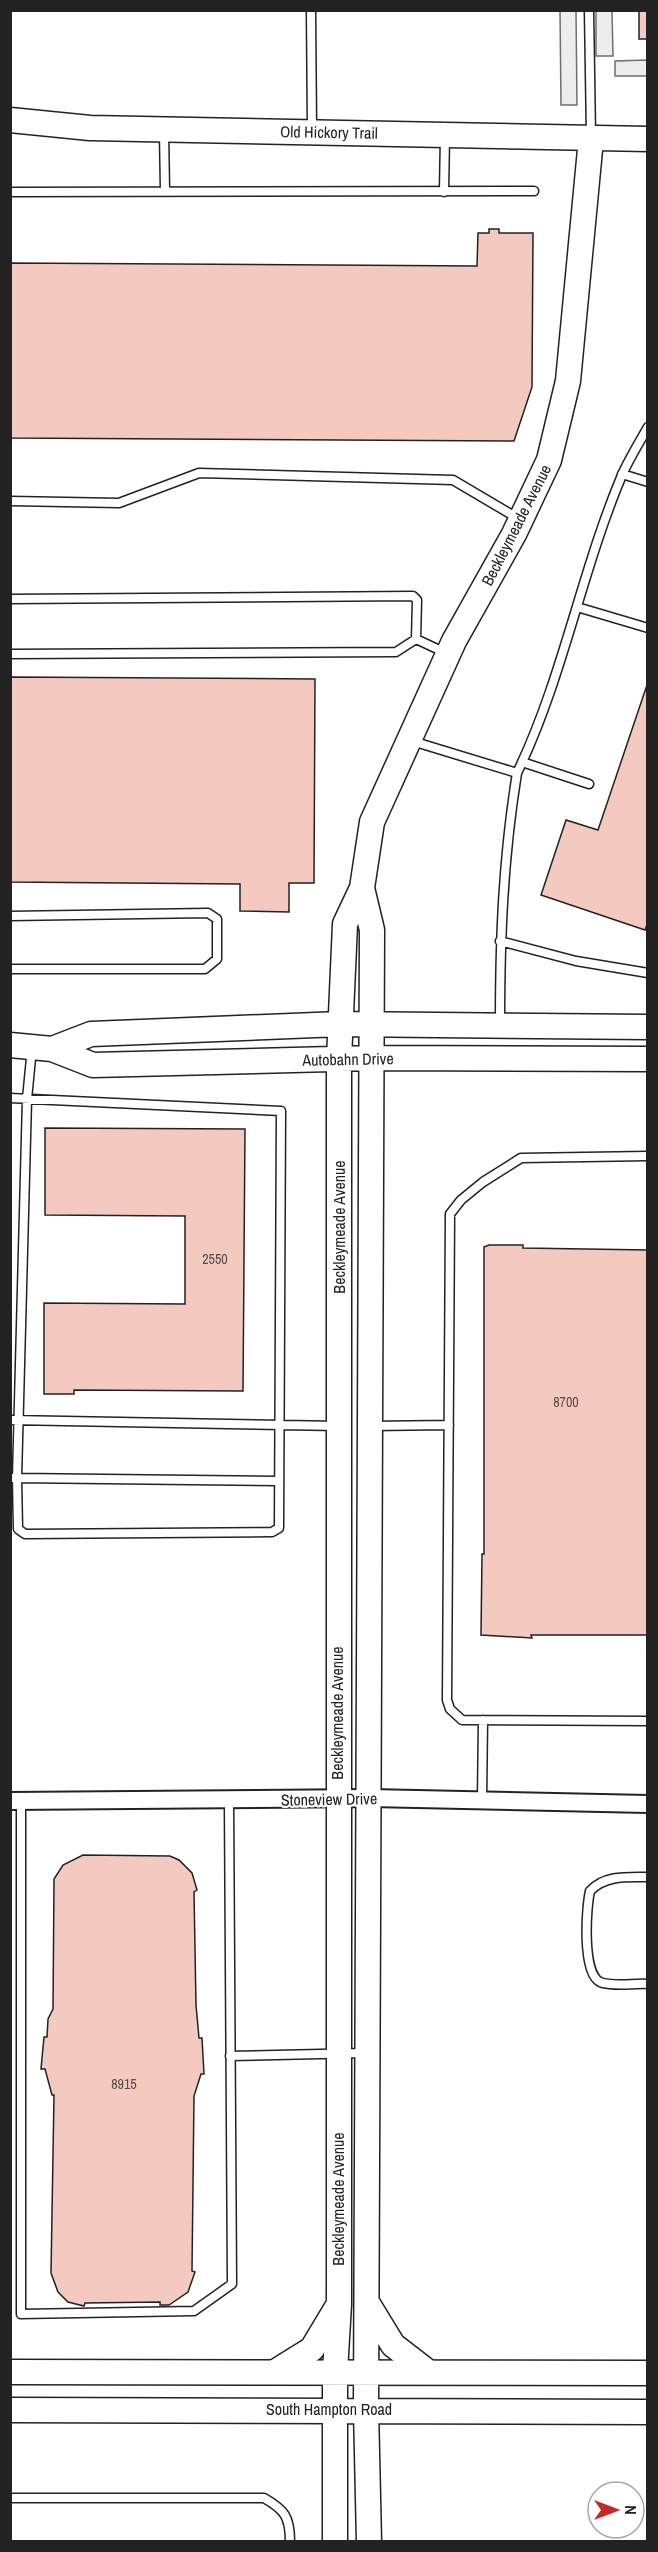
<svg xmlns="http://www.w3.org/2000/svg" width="658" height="2552" font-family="'Archivo Narrow',sans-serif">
  <rect width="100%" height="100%" fill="#fff"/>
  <path fill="#ededed" stroke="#6f6f6f" stroke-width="1.5" d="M560,11H576L577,105H561Z
    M596,11H612L613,56H596Z
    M647,60V76H615V61Z"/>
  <path fill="#f3c9c0" stroke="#222" stroke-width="1.5" d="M648,10V39H639V10Z
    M489,229H499V233H533L532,387L514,441L10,438V263L477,266L478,233H489Z
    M10,677L315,679L314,883H289V912L240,911V884L10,882Z
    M648,682V922L645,930L541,895L566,820L598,830Z
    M45,1128L245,1129L243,1391L74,1390V1394H44V1303L185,1304V1216L45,1215Z
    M489,1245H523V1248L648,1250V1635H531L532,1638L481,1635L482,1554H484V1247Z
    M83,1855L170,1856L179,1860L192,1873L197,1890L194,1892L196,2005L199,2038H202L204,2074H201L194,2096L192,2271L195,2272L188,2292L169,2305H160V2302L85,2303L84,2306L68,2302L58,2292L51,2273L54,2095H52L45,2069H41L44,2037H47L48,2019L53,2009L54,1879L63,1865Z"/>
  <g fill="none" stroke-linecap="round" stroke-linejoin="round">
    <defs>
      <path id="lane" d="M311,10L312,130
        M589,10L591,136
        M164,132L165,190
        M10,192L534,191
        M444,192L445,136
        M622,474L648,482
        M10,501L119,503L199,473L453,480L519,519
        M10,599L413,596L417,600L416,639L448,654
        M577,607L648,628
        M10,654L396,652L416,639
        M412,741L517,773C503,859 500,938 500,1025
        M522,762L589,784
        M517,773C563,678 581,572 622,475C629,459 639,443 648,427
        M10,916L208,913L217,919V959L205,969H10
        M500,941L576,961L648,973
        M32,1048L27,1099L17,1478L279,1481
        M10,1098L281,1111L279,1528L272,1532L25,1534L18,1529L17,1478H10
        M648,1156L521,1158L483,1182L461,1200L450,1214L447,1700L450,1709L462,1720L648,1721
        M10,1420L338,1426
        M371,1426L449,1425
        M21,1801V2314L194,2311L232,2284L229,1801
        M482,1801L483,1720
        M648,1877C627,1877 605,1875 590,1891C586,1909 582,1973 600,1982C612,1987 634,1983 648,1984
        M230,2056L365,2053
        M10,2498H264C285,2510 290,2517 290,2542"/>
      <path id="street" d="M10,1801L370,1798L648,1804"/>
      <path id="secondary" d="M10,120L90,128L648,139
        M362,888L372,930L366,2409L369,2542
        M10,1045L52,1049L93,1065L371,1058L648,1059
        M52,1049L91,1034L340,1024L648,1027
        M368,2304L393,2345L428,2372
        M10,2372L648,2373
        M275,2372L312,2349L336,2309
        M10,2410L648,2412
        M335,2542V2372L339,2304V1059L345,924L362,888L372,822L454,641L514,534L549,460L568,381L591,139"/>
    </defs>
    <use href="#lane" stroke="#222" stroke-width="11"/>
    <use href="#street" stroke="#222" stroke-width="20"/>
    <use href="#secondary" stroke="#222" stroke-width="27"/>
    <use href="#lane" stroke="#fff" stroke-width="8"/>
    <use href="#street" stroke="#fff" stroke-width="16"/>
    <use href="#secondary" stroke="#fff" stroke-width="24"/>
  </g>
  <g text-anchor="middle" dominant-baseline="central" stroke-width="4.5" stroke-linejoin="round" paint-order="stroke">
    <g font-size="14" fill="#564c4a">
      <text x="215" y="1259">2550</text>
      <text x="566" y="1402">8700</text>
      <text x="124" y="2084">8915</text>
    </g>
    <g font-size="16" fill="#222" stroke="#fff">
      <text transform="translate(329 132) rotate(1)">Old Hickory Trail</text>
      <text transform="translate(516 525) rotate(-63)">Beckleymeade Avenue</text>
      <text transform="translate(348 1059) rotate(-1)">Autobahn Drive</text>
      <text transform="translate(339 1227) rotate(-90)">Beckleymeade Avenue</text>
      <text transform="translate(337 1713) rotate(-90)">Beckleymeade Avenue</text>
      <text transform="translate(329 1799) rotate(-1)">Stoneview Drive</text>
      <text transform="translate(338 2199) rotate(-90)">Beckleymeade Avenue</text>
      <text x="329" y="2409">South Hampton Road</text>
    </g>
  </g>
  <rect width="658" height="2552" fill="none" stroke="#222222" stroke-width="24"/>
  <g transform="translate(616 2510) rotate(90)"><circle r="28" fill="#ffffff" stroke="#a7a7a7" stroke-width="1.5"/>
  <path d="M0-4.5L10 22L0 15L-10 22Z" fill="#c62828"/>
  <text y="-9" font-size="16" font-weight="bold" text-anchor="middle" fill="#222222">N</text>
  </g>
</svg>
